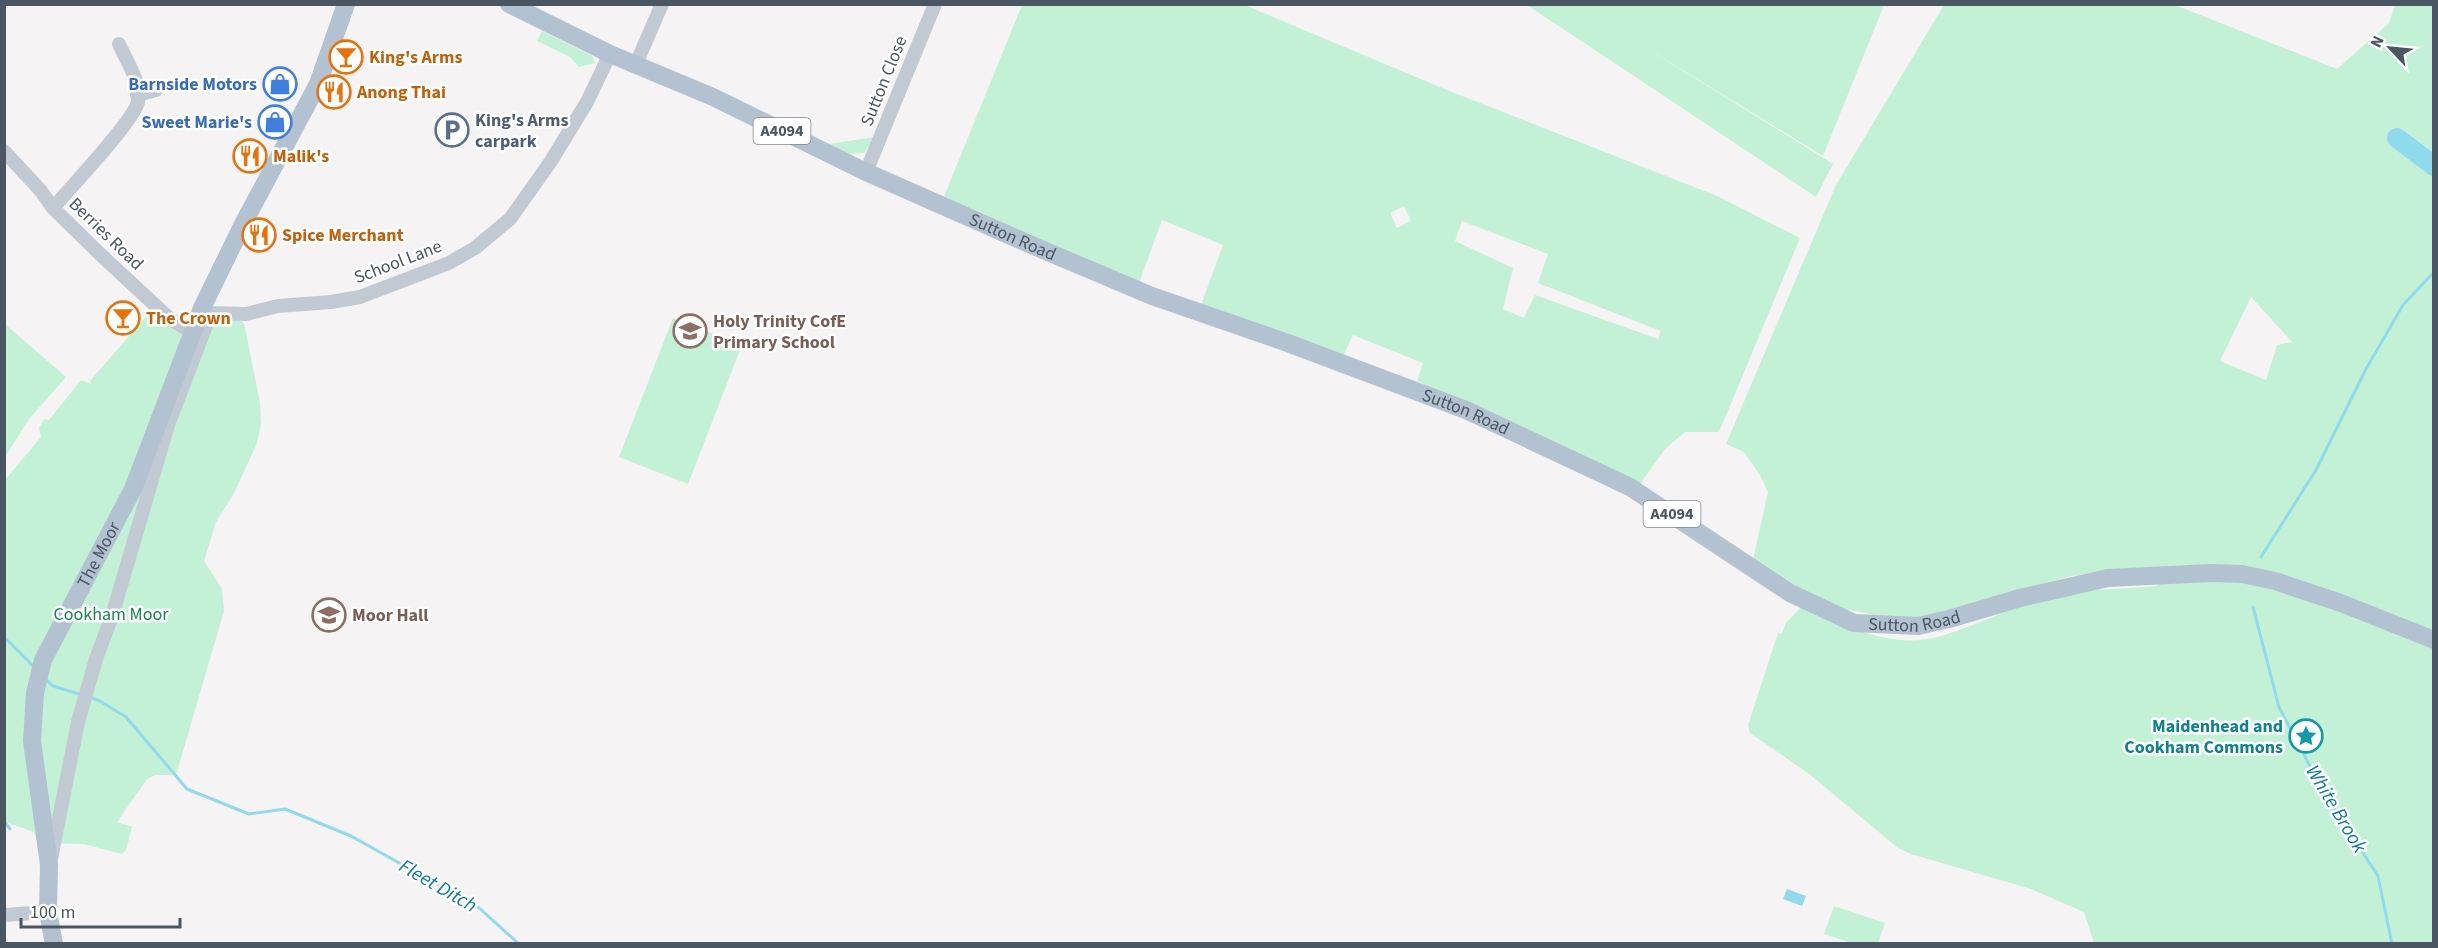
<svg xmlns="http://www.w3.org/2000/svg" width="2438" height="948" font-family="'Source Sans 3',sans-serif">
  <rect width="100%" height="100%" fill="#f5f3f3"/>
  <path fill="#c3f1d5" fill-rule="evenodd" d="M1242,4L1447,90L1717,196L1800,238L1719,432H1685L1665,449L1638,487L1417,381L1423,363L1353,335L1343,356L1201,305L1223,245L1162,220L1139,283L943,199L1022,5ZM1404,206L1411,221L1397,228L1390,213ZM1462,221L1548,254L1538,283L1661,331L1658,339L1535,295L1524,318L1503,309L1513,268L1455,241Z
    M1527,5H1884L1823,156L1627,36L1833,164L1816,197Z
    M1944,5H2175L2337,69L2389,23L2395,5H2433V943H2094L2084,912L2031,889L1911,854L1898,848L1808,773L1750,733L1748,725L1778,633L1782,634L1786,623L1801,607C1844,625 1893,651 1941,636C1982,624 2019,602 2062,594C2092,589 2126,589 2157,586L2172,568L2105,570L2068,577L1919,618L1884,617L1836,607L1793,586L1753,560L1768,492L1760,475L1744,452L1726,444L1836,185ZM2251,297L2292,342L2277,345L2266,380L2220,361Z
    M542,31L592,56L595,63L579,67L570,57L537,41Z
    M875,137L864,153L849,154L829,144Z
    M150,312L180,330C196,326 231,313 244,323L260,403L261,424L257,443L247,465L233,495L216,522L204,561L222,589L224,611L176,775H155L147,779L117,822L132,827L126,850L122,854L84,844L38,843L34,832L5,822V480L41,437L39,428L44,419L49,420L81,380L91,384L90,381Z
    M673,318L742,345L688,484L619,457Z
    M5,324L66,377L29,419L5,457Z
    M1834,906L1885,923L1878,943H1852L1824,934Z"/>
  <path fill="#90daee" d="M1787,889L1806,896L1802,906L1783,899Z"/>
  <g fill="none" stroke-linecap="round" stroke-linejoin="round">
    <path stroke="#90daee" stroke-width="3" d="M2261,557L2316,470L2366,369L2403,305L2434,272
      M2253,607L2279,707L2323,791L2378,876L2392,944
      M4,637L35,668
      M45,679L53,686L82,695
      M89,697L100,701L126,717L187,789L249,814L285,809L351,836L478,907L519,944
      M4,821L10,829"/>
    <path stroke="#90daee" stroke-width="20" d="M2397,138L2434,166"/>
    <path stroke="#c1cad2" stroke-width="14" d="M636,64L662,4
      M137,95L156,90
      M4,151L41,191L53,208L100,254L170,319L192,332
      M866,172L935,4
      M53,208C70,188 133,122 138,102C142,84 126,60 119,44
      M204,309L211,313L246,314L278,306L331,302L360,297L449,263L475,248L510,219L551,161L587,102L610,54
      M51,859L78,722L96,659L112,616L168,425L211,313
      M4,915L48,912"/>
    <g stroke="#b3c2d1" stroke-width="18">
      <path id="s1" d="M509,4L610,54L713,97L866,172L1036,247L1152,296L1285,342L1466,410L1630,487L1790,593L1854,623L1918,626L1949,619L2020,598L2108,578L2211,573L2242,574L2275,581L2341,603L2434,640"/>
      <path id="s2" d="M54,944L48,912L49,865L32,741L35,693L43,660L133,489L202,308L243,224L318,84L346,4"/>
    </g>
  </g>
  <defs>
    <symbol id="bar-ring" viewBox="-11 -11 22 22"><circle r="9.5" fill="#fff" stroke="#e8710a" stroke-width="1.5"/><path d="M-6-5H6L.8 .8V4.5H3.5V6h-7V4.5H-.8V.8Z" fill="#e8710a"/></symbol>
    <symbol id="shop-ring" viewBox="-11 -11 22 22"><circle r="9.5" fill="#fff" stroke="#3f7fe0" stroke-width="1.5"/><path d="M-5-2.5h2.3a2.7 3.5 0 0 1 5.4 0H5L5.5 6h-11ZM-1.5-2.5h3a1.5 2.3 0 0 0-3 0Z" fill="#3f7fe0"/></symbol>
    <symbol id="restaurant-ring" viewBox="-11 -11 22 22"><circle r="9.5" fill="#fff" stroke="#e8710a" stroke-width="1.5"/><path d="M-5-6h1v4h1v-4h1v4h1v-4h1v5L-1.5 .5V6h-2V.5L-5-1ZM5-6V6H3V1.5H1.5Q1.5-4 5-6Z" fill="#e8710a"/></symbol>
    <symbol id="parking-ring" viewBox="-11 -11 22 22"><circle r="9.5" fill="#fff" stroke="#5c6f8a" stroke-width="1.5"/><path d="M-3.5-5.5H1a3.5 3.5 0 0 1 0 7H-1V5.5H-3.5ZM-1-3.4V-.6H.8a1.4 1.4 0 0 0 0-2.8Z" fill="#5c6f8a"/></symbol>
    <symbol id="school-ring" viewBox="-11 -11 22 22"><circle r="9.5" fill="#fff" stroke="#8d6e63" stroke-width="1.5"/><path d="M0-5L7-2L0 1L-7-2ZM-4 1L0 2.5L4 1V4Q0 6-4 4Z" fill="#8d6e63"/></symbol>
    <symbol id="university-ring" viewBox="-11 -11 22 22"><circle r="9.5" fill="#fff" stroke="#8d6e63" stroke-width="1.5"/><path d="M0-5L7-2L0 1L-7-2ZM-4 1L0 2.5L4 1V4Q0 6-4 4Z" fill="#8d6e63"/></symbol>
    <symbol id="sight-ring" viewBox="-11 -11 22 22"><circle r="9.5" fill="#fff" stroke="#0f9aa8" stroke-width="1.5"/><path d="M0-6L1.8-2.2L6-1.7L2.9 1.2L3.7 5.4L0 3.3L-3.7 5.4L-2.9 1.2L-6-1.7L-1.8-2.2Z" fill="#0f9aa8"/></symbol>
  </defs>
  <g fill-rule="evenodd">
    <use href="#bar-ring" x="327" y="38" width="38" height="38"/>
    <use href="#shop-ring" x="261" y="65" width="38" height="38"/>
    <use href="#restaurant-ring" x="315" y="73" width="38" height="38"/>
    <use href="#shop-ring" x="256" y="103" width="38" height="38"/>
    <use href="#parking-ring" x="433" y="111" width="38" height="38"/>
    <use href="#restaurant-ring" x="231" y="137" width="38" height="38"/>
    <use href="#restaurant-ring" x="240" y="216" width="38" height="38"/>
    <use href="#bar-ring" x="104" y="299" width="38" height="38"/>
    <use href="#school-ring" x="671" y="312" width="38" height="38"/>
    <use href="#university-ring" x="310" y="596" width="38" height="38"/>
    <use href="#sight-ring" x="2287" y="717" width="38" height="38"/>
  </g>
  <g text-anchor="middle" dominant-baseline="central" stroke-width="5" stroke-linejoin="round" paint-order="stroke">
    <g fill="#fff" stroke="#808990" stroke-width="1.5">
      <rect x="753.5" y="118" width="57" height="26" rx="4.5"/>
      <rect x="1643.5" y="501" width="57" height="26" rx="4.5"/>
    </g>
    <g font-size="16" font-weight="bold" fill="#4a5661">
      <text x="782" y="131">A4094</text>
      <text x="1672" y="514">A4094</text>
    </g>
    <g font-size="18" font-weight="bold" fill="#c56008" stroke="#fff" text-anchor="start">
      <text x="369" y="57">King's Arms</text>
      <text x="357" y="92">Anong Thai</text>
      <text x="273" y="156">Malik's</text>
      <text x="282" y="235">Spice Merchant</text>
      <text x="146" y="318">The Crown</text>
    </g>
    <g font-size="18" fill="#4a5661" stroke="#fff">
      <text transform="translate(884 81) rotate(-68)">Sutton Close</text>
      <text transform="translate(106 234) rotate(44)">Berries Road</text>
      <text stroke="none"><textPath href="#s1" startOffset="555">Sutton Road</textPath></text>
      <text transform="translate(398 262) rotate(-21)">School Lane</text>
      <text stroke="none"><textPath href="#s1" startOffset="1041">Sutton Road</textPath></text>
      <text stroke="none"><textPath href="#s2" startOffset="406">The Moor</textPath></text>
      <text stroke="none"><textPath href="#s1" startOffset="1545">Sutton Road</textPath></text>
    </g>
    <g font-size="18" font-weight="bold" fill="#366cbe" stroke="#fff" text-anchor="end">
      <text x="257" y="84">Barnside Motors</text>
      <text x="252" y="122">Sweet Marie's</text>
    </g>
    <g font-size="18" font-weight="bold" fill="#4e5e75" stroke="#fff" text-anchor="start">
      <text x="475" y="120">King's Arms<tspan x="475" dy="21">carpark</tspan></text>
    </g>
    <g font-size="18" font-weight="bold" fill="#785e54" stroke="#fff" text-anchor="start">
      <text x="713" y="321">Holy Trinity CofE<tspan x="713" dy="21">Primary School</tspan></text>
      <text x="352" y="615">Moor Hall</text>
    </g>
    <g font-size="18" fill="#17864f" stroke="#fff">
      <text x="111" y="614">Cookham Moor</text>
    </g>
    <g font-size="18" font-weight="bold" fill="#0d838f" stroke="#fff" text-anchor="end">
      <text x="2283" y="726">Maidenhead and<tspan x="2283" dy="21">Cookham Commons</tspan></text>
    </g>
    <g font-size="20" font-style="italic" fill="#0c7c9b" stroke="#fff">
      <text transform="translate(2336 809) rotate(59)">White Brook</text>
      <text transform="translate(438 886) rotate(30)">Fleet Ditch</text>
    </g>
  </g>
  <rect width="2438" height="948" fill="none" stroke="#4a5661" stroke-width="12"/>
  <g transform="translate(2390 48) rotate(296)" stroke="#ffffff" stroke-width="4.5" paint-order="stroke">
  <path d="M0-4.5L10 22L0 15L-10 22Z" fill="#4a5661"/>
  <text y="-9" font-size="16" font-weight="bold" text-anchor="middle" fill="#4a5661">N</text>
  </g>
  <path d="M21 918v9h159v-9" fill="none" stroke="#4a5661" stroke-width="3"/>
  <text x="30" y="918" font-size="18" fill="#4a5661" stroke="#ffffff" stroke-width="4.5" paint-order="stroke">100 m</text>
</svg>
